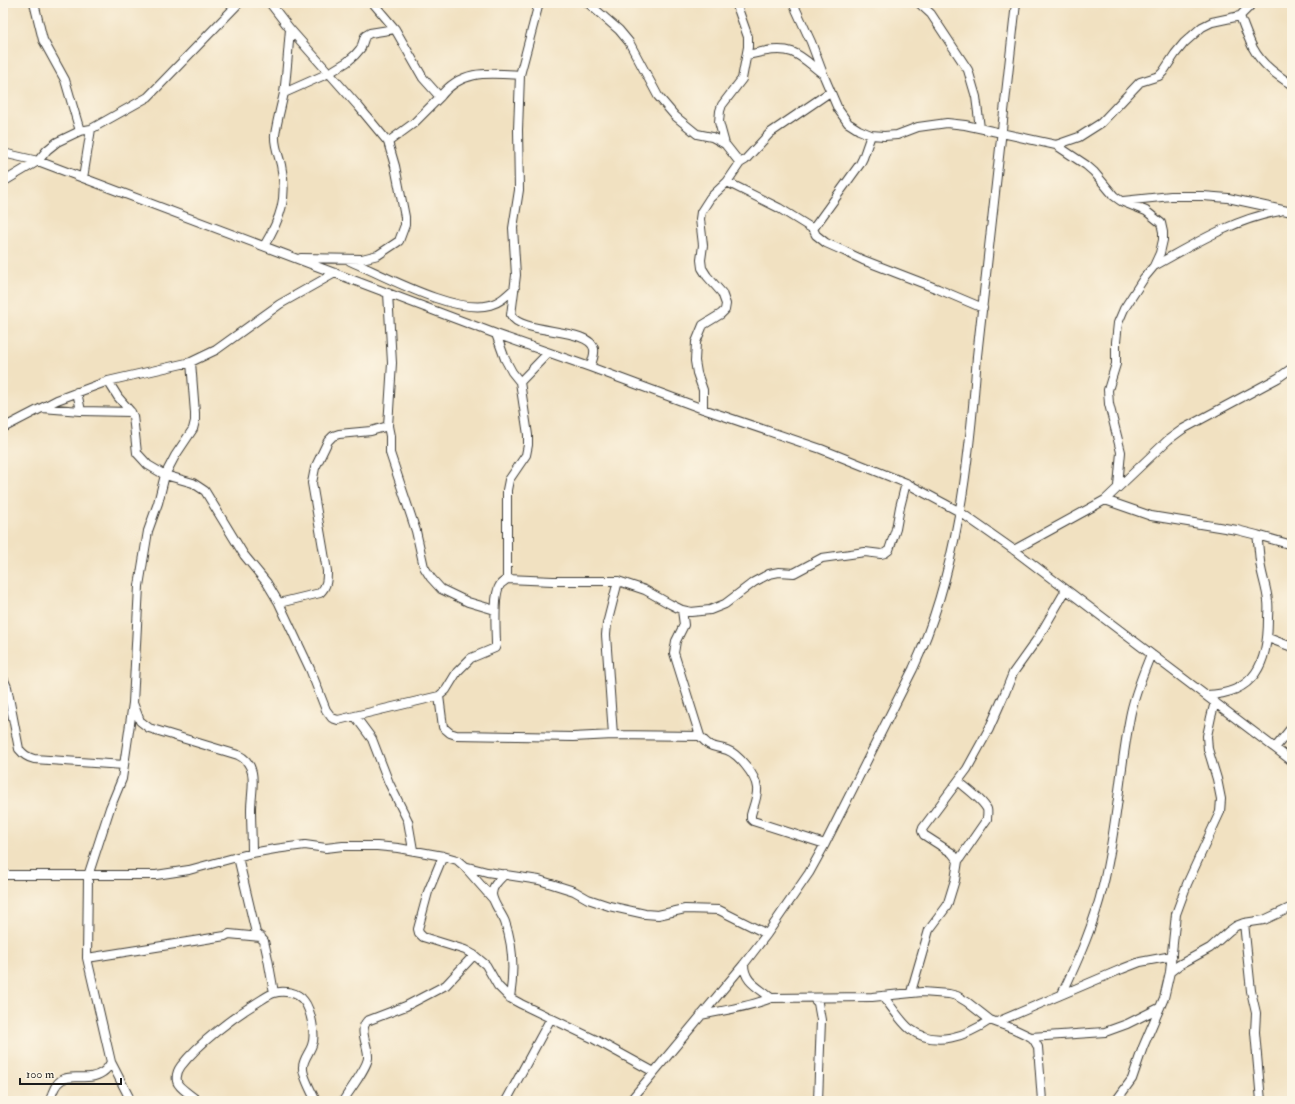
<svg xmlns="http://www.w3.org/2000/svg" width="1295" height="1104" font-family="'IM FELL Double Pica',serif">
  <rect width="100%" height="100%" fill="#fcf5e5"/>
  <filter id="ink" filterUnits="userSpaceOnUse"><feTurbulence type="fractalNoise" baseFrequency=".025" numOctaves="2"/><feDisplacementMap in="SourceGraphic" scale="8" xChannelSelector="R" yChannelSelector="G"/><feConvolveMatrix kernelMatrix="1 2 1 2 8 2 1 2 1" color-interpolation-filters="sRGB"/></filter>
  <filter id="wash" filterUnits="userSpaceOnUse"><feTurbulence type="fractalNoise" baseFrequency=".012" numOctaves="4" result="noise"/><feDisplacementMap in="SourceGraphic" scale="16" xChannelSelector="R" yChannelSelector="G"/><feGaussianBlur stdDeviation="0.9" result="paint"/><feColorMatrix in="noise" values="0 0 0 0 0 0 0 0 0 0 0 0 0 0 0 0 0 1.4 0 .05"/><feComposite in="paint" operator="in"/></filter>
  <g filter="url(#wash)">
    <rect width="100%" height="100%" fill="#f1e1c1"/>
  </g>
  <g filter="url(#ink)">
    <g fill="none" stroke-linecap="round" stroke-linejoin="round">
      <defs>
        <path id="minor" d="M34,3L43,40L65,80L80,131
          M270,3L290,29L359,107L388,142
          M373,3L395,29L423,78L440,97C461,69 489,73 520,75
          M539,3L520,75L518,130L519,190L513,228L516,275L511,315C521,335 590,327 594,349C595,355 592,362 590,367
          M588,3L619,30L629,42L658,96L675,116L697,134L712,137L725,144L740,163
          M793,3L811,42L823,74L838,109L848,123L859,130L871,135L884,136L897,135L918,127L947,123L965,125L1056,145L1086,165L1094,172L1114,196L1121,201L1146,211L1161,223L1163,232V240L1160,253L1154,266L1144,278L1124,309L1118,323L1116,342V364L1108,390L1109,404L1121,452L1118,486
          M919,3L931,14L968,70L976,97L980,128
          M1240,16C1244,27 1248,38 1253,48C1262,65 1277,75 1292,85
          M748,55C761,52 779,47 792,52C803,56 813,67 823,74
          M284,93L329,73L347,62L355,55L361,48L365,36L370,33L395,29
          M725,144L719,122L720,111L722,105L742,79L748,47V37L736,3
          M1056,145L1079,137L1101,123L1140,82L1159,76L1163,72L1175,54L1184,43L1202,27L1212,22L1240,16L1253,3
          M3,153L38,161L496,334L590,367L703,409L821,449L906,483L960,512L1014,550L1292,761
          M83,178L91,129
          M3,182L38,161L47,150L57,142L80,131L91,129L148,97L239,3
          M727,182L779,208L813,229L816,235L826,243L844,251L863,260L938,289L983,308
          M1123,201L1171,196H1203L1228,198L1292,212
          M813,229L860,164L863,158L871,135
          M264,246C281,218 288,198 281,165C279,156 274,145 275,135C277,121 281,107 284,93C287,72 288,51 290,29
          M301,258L362,259L378,255L399,241L405,225V217L395,166L388,142L414,123L440,97
          M350,261C383,275 455,315 490,305C501,302 507,295 515,288
          M1154,266C1194,244 1234,219 1280,211
          M388,293L392,363L388,426L390,436V453L416,531L424,567L431,578L441,589L468,602L495,610
          M108,381L118,397L131,412L133,416L137,453L148,465L165,475L175,456L193,429L195,421V413L191,362
          M520,382L548,353
          M77,392L81,411
          M42,408L81,411L131,412
          M703,409V390L697,373L695,361L696,342L703,325L721,314L725,310L726,304L722,293L707,276L702,268L701,260L703,245L700,219L701,212L710,198L727,182L740,163L745,160L770,133L830,92
          M3,428L57,400L108,381L191,362L216,350L280,304L335,273
          M1105,500L1151,516L1237,530L1257,535L1292,545
          M1014,550L1105,500L1168,440L1183,429L1278,378L1292,368
          M507,579L553,581H618L645,590L670,604L682,610L691,612L710,610L725,604L754,582L769,574L779,572L794,573L822,558L865,552L881,554L885,553L889,550L896,529L900,507L906,483
          M618,581L607,624L606,635L613,735L700,736
          M279,603L320,593C327,586 327,580 327,571L312,483L315,468L328,441L333,436L339,434L371,431L388,426
          M682,610L684,625L676,641L674,653L700,736C711,749 712,745 727,750C738,754 756,775 757,788C758,796 753,807 751,815V819L753,821L825,844
          M1268,638L1292,647
          M3,678L7,687L19,749C24,755 27,757 34,759L124,765
          M1206,695C1255,694 1268,663 1268,619C1268,613 1269,607 1268,601C1267,590 1263,579 1261,568C1259,557 1259,546 1257,535
          M439,696L443,727L450,733L456,735L573,737L613,735
          M133,703L139,586L148,531L158,503L165,475L193,483L205,491L244,555L267,583L279,603L310,669L326,710L332,718L338,720L439,696L446,690L457,672L471,658L495,648L496,645C496,632 493,595 500,585C501,583 505,581 507,579V490L509,480L526,455L528,445V435L520,382L512,372L505,359L496,334
          M355,716L372,739L389,783L408,821L413,850
          M1275,748L1292,727
          M443,856L428,892L418,929L419,933L423,937L465,950L474,955
          M238,857L256,933L264,941L268,959L274,993
          M958,861L987,819C987,816 988,812 987,809C982,799 966,788 958,781
          M464,866L493,899
          M505,874C499,880 492,886 492,894C492,902 502,914 505,922C514,947 514,972 510,998
          M3,875H156L189,870L252,853L275,849L305,845L326,848L343,846H377L398,848L443,856L457,860L464,866L487,872L539,880L574,891L588,899L609,906L645,914L658,915L685,909L719,910L767,934
          M1244,923L1251,991L1256,1013L1255,1032L1261,1101
          M87,958L225,936L229,934L261,937
          M744,964C744,982 758,987 771,998
          M1170,972L1179,965L1210,948L1229,931L1236,926L1244,923L1264,920L1292,907
          M911,992L929,930L947,906L955,880L958,861L952,853L924,835L922,831L923,828L967,769L989,729L1005,693L1013,673L1038,638L1066,590
          M1062,994C1079,958 1094,924 1103,886C1117,830 1119,773 1130,717C1134,695 1143,674 1151,654
          M883,996C891,1006 901,1022 910,1029C935,1048 967,1036 990,1020
          M813,998L818,1003L821,1020L818,1101
          M701,1015C725,1010 749,1007 771,998L872,997L922,992L949,994L957,996L967,1002L990,1020L1014,1029L1031,1037L1034,1040L1038,1047L1042,1101
          M997,1022L1122,969L1140,962L1172,956
          M1031,1037L1105,1032L1127,1024L1159,1008
          M50,1101C59,1061 82,1087 103,1072C106,1070 109,1066 111,1062
          M131,1101L111,1062L87,958L88,876L110,808L122,779L133,703L140,721L149,728L238,755C260,765 251,791 251,809C251,824 252,838 252,853
          M198,1101C193,1097 177,1086 177,1081C176,1076 178,1070 181,1066C198,1044 233,1017 258,1002C263,999 268,995 274,993C283,990 298,992 304,1001C311,1010 316,1035 312,1045C310,1052 303,1059 303,1067C302,1075 312,1093 316,1101
          M343,1101C349,1091 367,1068 368,1058C369,1046 358,1031 367,1021L406,1006L446,985L474,955L486,965L498,986L510,998L521,1004L594,1039L654,1072
          M506,1101L551,1018
          M630,1101L744,964L767,934L809,873L825,844L913,669C957,575 970,459 977,356L1016,3
          M1116,1101L1132,1079L1143,1047L1164,998L1170,972L1176,914L1187,884L1220,812L1221,799L1217,779L1208,749L1207,736L1211,717L1215,702"/>
      </defs>
      <use href="#minor" stroke="#3c3a35" stroke-width="10"/>
      <use href="#minor" stroke="#fff" stroke-width="8"/>
    </g>
  </g>
  <rect width="1295" height="1104" fill="none" stroke="#fcf5e5" stroke-width="16"/>
  <path d="M20 1078v6h101v-6" fill="none" stroke="#1c1c1c" stroke-width="2"/>
  <text x="26" y="1078" font-size="12" fill="#1c1c1c" stroke="#fcf5e5" stroke-width="3" paint-order="stroke">100 m</text>
</svg>
